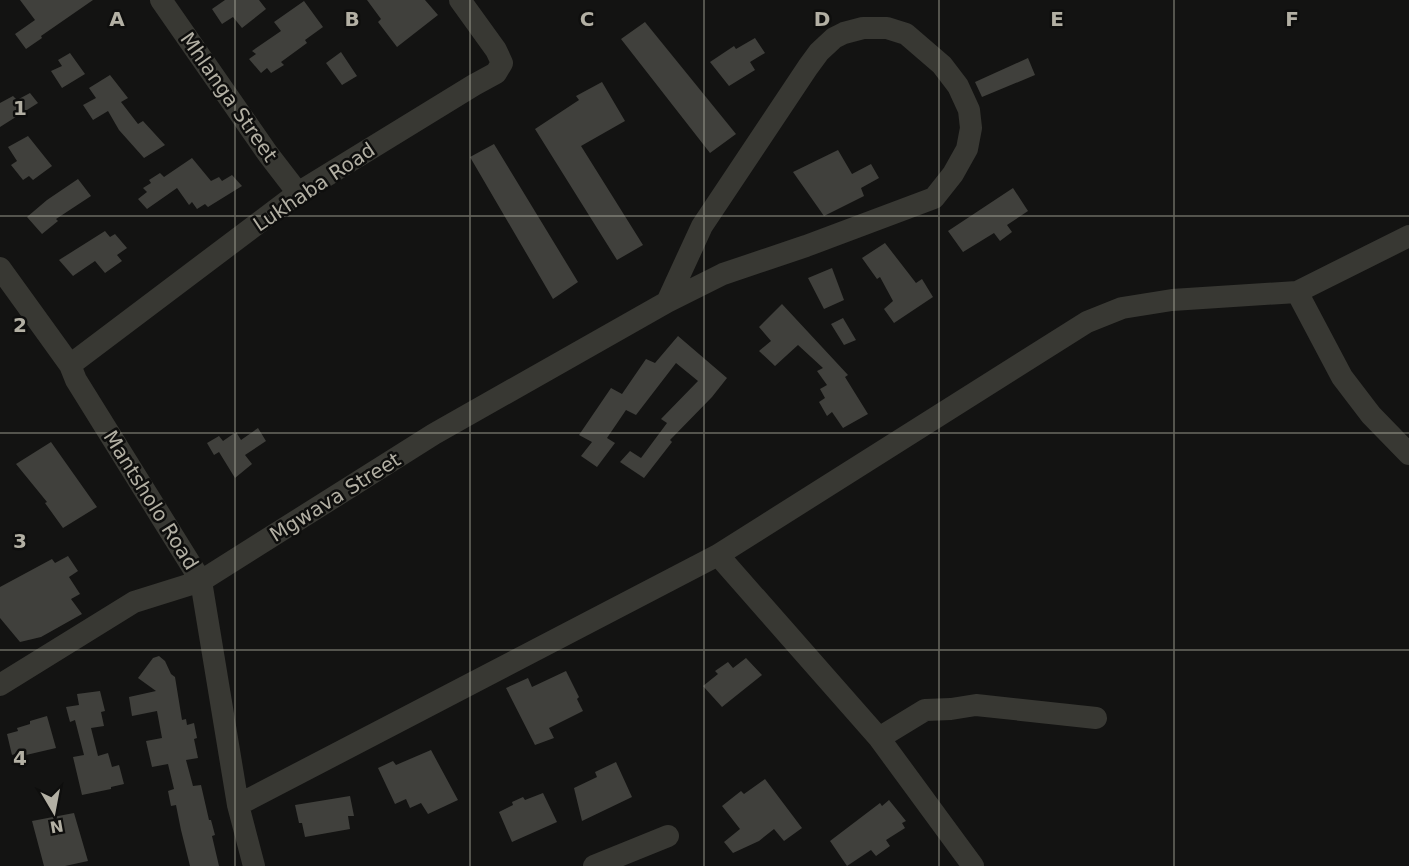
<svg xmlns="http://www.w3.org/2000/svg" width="1409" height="866" font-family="'DejaVu Sans',sans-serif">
  <rect width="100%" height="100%" fill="#131312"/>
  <path fill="#40403c" d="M20,0H93L41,36L42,38L26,49L15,34L35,20Z
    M225,0H259L266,9L242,28L233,17L222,24L212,9Z
    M367,0H425L438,15L397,47L378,22L381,19Z
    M304,1L323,27L305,40L307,43L281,62L284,65L271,73L267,68L261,73L249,59L256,54L252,51L281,31L274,22Z
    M645,22L736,134L710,153L621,39Z
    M755,38L765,53L750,62L755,70L729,86L710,62L734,46L736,49Z
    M341,52L357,76L342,85L326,63Z
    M70,53L85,74L62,88L51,71L62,66L58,60Z
    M1028,58L1035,75L982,97L975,82Z
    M110,75L128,98L121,102L138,124L143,121L165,145L144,158L119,130L108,111L93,120L83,105L96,98L89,88Z
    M602,82L625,121L581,146L643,245L617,260L535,129L579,100L576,96Z
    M30,93L38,103L0,127V103L13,96L17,100Z
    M28,136L52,166L33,180L29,176L23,180L11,165L17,161L8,147Z
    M494,144L578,282L553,299L470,157Z
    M838,150L852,174L871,164L879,178L861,188L864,196L824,216L793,172Z
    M192,158L211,181L219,177L222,181L232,175L242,186L208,207L205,204L197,209L192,202L189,205L177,188L147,209L138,199L147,192L143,188L151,183L149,180L160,173L164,177Z
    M78,179L91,196L56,219L58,221L42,234L27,217L47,200Z
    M1013,188L1028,211L1007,225L1012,232L1000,241L994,233L963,252L948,231Z
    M105,231L110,237L115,234L127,248L117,255L122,261L105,273L95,261L73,276L59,260Z
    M885,243L916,283L922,279L933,297L894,323L884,309L893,301L880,277L877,279L862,258Z
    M832,268L844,300L824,309L808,278Z
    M782,304L848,375L845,377L868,414L843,428L832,412L827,416L819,402L825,398L820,389L827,385L817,371L823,368L798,345L775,366L759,351L771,341L759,327Z
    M843,318L856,340L844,345L831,324Z
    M678,336L727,378L712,397L670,440L672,442L644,478L620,462L630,451L641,458L667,423L661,419L698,381L676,363L636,415L626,410L607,438L615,443L597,467L581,456L592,442L579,435L611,388L622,394L646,359L655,363Z
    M258,428L266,441L245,455L252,464L235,478L219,452L214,455L207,443L219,436L223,441L236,432L241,440Z
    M51,442L97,507L63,528L45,503L47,502L16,464Z
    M68,556L78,571L69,577L80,594L71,599L82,614L41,637L20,642L0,618V587L52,559L55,563Z
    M159,656L165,661L171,674L175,677L182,720L186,719L187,725L194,723L197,738L194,739L198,758L186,760L193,786L201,785L209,820H211L215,835L212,836L219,866H190L181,830L176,805L171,806L168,791L174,789L168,764L152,767L146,741L162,738L157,711L132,716L129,697L156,691L138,678L153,658Z
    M746,658L762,675L722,707L703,686L718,674L715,671L728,662L733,668Z
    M566,671L579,697L577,699L583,711L549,728L554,738L535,745L506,688L528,678L532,687Z
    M100,691L105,711L101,712L104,726L91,728L98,756L108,753L112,767L119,765L124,784L111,787V789L82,795L73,757L84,755L75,720L70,722L66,707L79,705L77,694Z
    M47,716L56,748L26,755L25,751L12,755L7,734L18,731L17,728L30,724V721Z
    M431,750L458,800L428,814L421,803L410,808L406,799L395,804L378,768L393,761L396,765Z
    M616,762L632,797L582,821L574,788L597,777L595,772Z
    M765,779L802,828L784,841L774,829L759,841L733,853L724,842L740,829L722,806L741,791L744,794Z
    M543,793L557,822L512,842L499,812L513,805L512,802L523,797L525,800Z
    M350,796L354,816H348L350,829L305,837L302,823H299L295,805Z
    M889,800L906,821L902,823L905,828L886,840L890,846L876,856L871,850L847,866L830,841L880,803L882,806Z
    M74,813L88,861L65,866H44L32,821Z"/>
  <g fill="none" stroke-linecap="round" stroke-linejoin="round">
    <path stroke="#383833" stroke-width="22" d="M161,0L268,154L298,193
      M0,268L70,365L76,380L201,581L238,805L254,866
      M1297,292L1342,377L1371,415L1409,454
      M70,365L298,193L474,85L496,73L502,63L496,50L460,0
      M718,555L879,738L973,866
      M0,685L134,602L201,581L434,434L667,302L723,274L806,246L934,198L953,174L967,149L971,128L969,110L958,86L942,65L906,34L887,28H863L844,33L834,38L819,52L808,67L702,226L667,302
      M879,738L925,710L951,709L976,705L1096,718
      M238,805L718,555L1087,322L1122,308L1172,300L1297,292L1409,236
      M594,866L668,836"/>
  </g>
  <path fill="none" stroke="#b3b0a4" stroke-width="1.5" stroke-opacity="0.55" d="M235,0V866M470,0V866M704,0V866M939,0V866M1174,0V866M0,216H1409M0,433H1409M0,650H1409"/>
  <g text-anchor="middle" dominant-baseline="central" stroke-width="5" stroke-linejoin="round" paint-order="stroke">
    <g font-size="20" fill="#b3b0a4" stroke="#0e0e0d">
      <text transform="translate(229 97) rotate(55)">Mhlanga Street</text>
      <text transform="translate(314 187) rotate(-34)">Lukhaba Road</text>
      <text transform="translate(335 497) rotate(-32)">Mgwava Street</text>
      <text transform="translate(151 500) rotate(58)">Mantsholo Road</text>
    </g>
  </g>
  <g font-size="20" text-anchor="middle" font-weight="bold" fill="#b3b0a4" stroke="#0e0e0d" stroke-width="5" stroke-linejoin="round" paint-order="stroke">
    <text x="117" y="26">A</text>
    <text x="352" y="26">B</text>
    <text x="587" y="26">C</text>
    <text x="822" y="26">D</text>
    <text x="1057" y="26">E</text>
    <text x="1292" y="26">F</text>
    <text x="20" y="115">1</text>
    <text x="20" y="332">2</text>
    <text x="20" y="548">3</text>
    <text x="20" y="765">4</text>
  </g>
  <g transform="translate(54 812) rotate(170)" stroke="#0e0e0d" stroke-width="4.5" paint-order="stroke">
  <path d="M0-4.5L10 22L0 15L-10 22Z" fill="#b3b0a4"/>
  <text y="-9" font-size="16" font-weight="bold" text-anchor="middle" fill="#b3b0a4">N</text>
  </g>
</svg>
